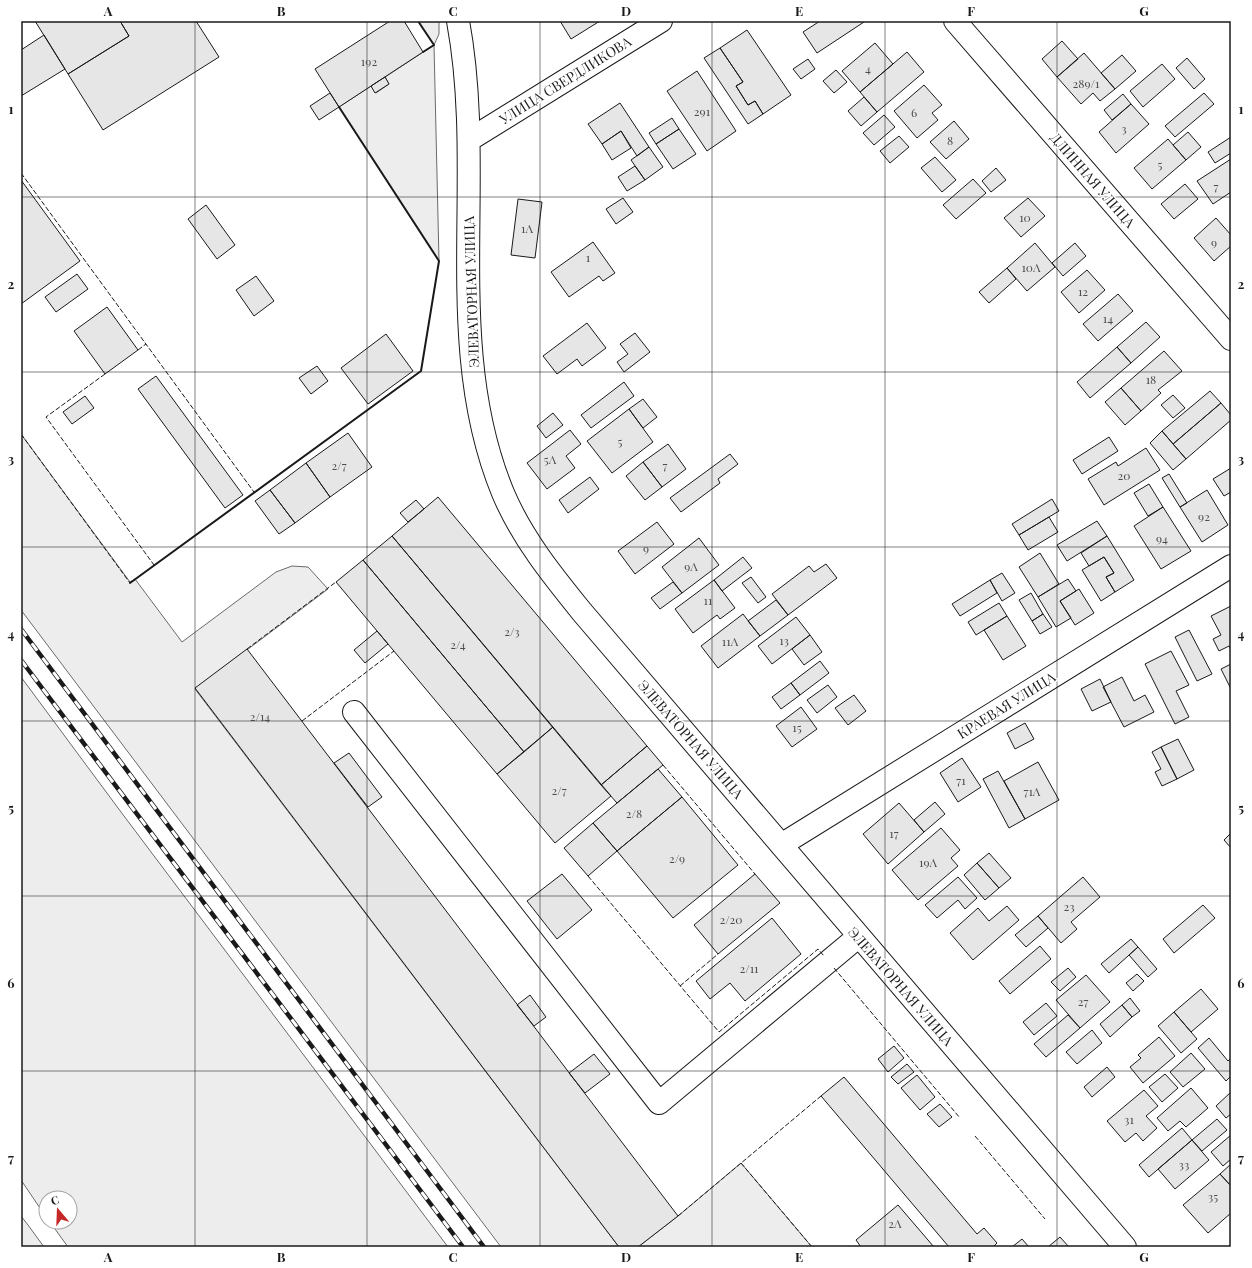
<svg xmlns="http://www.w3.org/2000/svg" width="1252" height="1268" font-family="'Playfair Display',serif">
  <rect width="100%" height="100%" fill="#fff"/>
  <path fill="#ededed" stroke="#6a6a6a" d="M418,21H439V34L434,45L439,261L339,107L371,86L376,93L389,84L385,77L434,45Z
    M21,434L130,582L135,579L182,642L276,572L292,566L308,567L328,589L195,689L619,1247H501L21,610Z
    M21,677L121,812L448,1247H68L50,1222H70V1198H46V1217L21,1180Z
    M741,1163L812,1247H638L678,1216Z
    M21,1216L28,1225L44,1247H21Z"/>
  <path fill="#e6e6e6" stroke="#1a1a1a" d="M35,21H120L129,36L68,74Z
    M120,21H196L219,57L103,130L68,74L129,36Z
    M390,21H404L423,52L339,107L315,69Z
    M560,21H600L571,39Z
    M820,21H864V22L817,53L803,32Z
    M747,30L791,95L763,114L755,101L748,105L736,86L743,82L720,48Z
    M44,35L65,69L21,96V50Z
    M1062,41L1078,59L1057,77L1042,59Z
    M875,43L893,64L860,92L842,71Z
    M720,48L743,82L736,86L748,105L755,101L763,114L748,124L704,58Z
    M907,52L924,72L877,112L860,92Z
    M1084,53L1115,89L1100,101L1093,93L1081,104L1057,77Z
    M1122,55L1136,71L1115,89L1101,73Z
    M1187,58L1205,79L1194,89L1176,68Z
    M808,59L815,69L801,79L793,69Z
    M1162,64L1175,79L1143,107L1130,91Z
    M836,70L847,82L834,93L823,81Z
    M697,71L736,131L707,151L667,91Z
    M385,77L389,84L375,93L371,86Z
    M924,85L942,105L932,113L938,120L917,138L894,111Z
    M330,93L339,107L319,120L310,106Z
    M1204,93L1214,104L1175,137L1165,126Z
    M1123,94L1131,104L1112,120L1104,110Z
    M864,97L877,112L861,126L848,111Z
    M620,103L649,147L637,156L621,131L602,144L588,124Z
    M1131,104L1149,124L1116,153L1099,132Z
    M884,115L895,127L874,145L863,133Z
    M672,118L679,129L656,144L649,133Z
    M954,121L969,139L946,159L930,142Z
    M679,129L696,154L673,169L656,144Z
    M621,131L631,148L612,160L602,144Z
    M1188,132L1201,147L1186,160L1173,145Z
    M899,136L909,147L890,163L880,151Z
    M1231,137V153L1215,163L1208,152Z
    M1168,139L1186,160L1152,189L1134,168Z
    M649,147L663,167L645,180L631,160Z
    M935,157L956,180L942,192L921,168Z
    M1231,159V192L1213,204L1197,181Z
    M635,166L645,180L627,191L618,177Z
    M996,168L1006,180L991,192L982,181Z
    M973,179L986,193L956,219L943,205Z
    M21,180L80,261L21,304Z
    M1185,184L1198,199L1174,219L1161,204Z
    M623,198L633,212L616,224L606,209Z
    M1028,198L1045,216L1021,237L1004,218Z
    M518,199L542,202L535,258L511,255Z
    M206,205L235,245L217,259L188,219Z
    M1216,218L1231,235V246L1214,261L1194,238Z
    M593,242L615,273L603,281L599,276L569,297L551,272Z
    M1035,243L1055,267L1027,291L1007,268Z
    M1075,243L1086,256L1063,276L1052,263Z
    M1007,268L1016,279L989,303L979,292Z
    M1087,270L1105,290L1079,313L1061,292Z
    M77,274L88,289L56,312L45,297Z
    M256,276L274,301L254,316L236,290Z
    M1118,294L1133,311L1098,341L1083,324Z
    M107,307L138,350L105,374L74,331Z
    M1146,322L1160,337L1131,363L1117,347Z
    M587,323L606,348L582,366L577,359L557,374L543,356Z
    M635,333L650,352L624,372L617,362L628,354L620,344Z
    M386,334L413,371L368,404L341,368Z
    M1117,347L1131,363L1090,398L1077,382Z
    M1164,351L1182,371L1158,390L1161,393L1141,411L1121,388Z
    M317,366L328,381L311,394L299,378Z
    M156,376L243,495L225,508L138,389Z
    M624,382L634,396L591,428L581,415Z
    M1121,388L1141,411L1125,425L1105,402Z
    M1210,391L1221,403L1173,444L1162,431Z
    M1173,395L1185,408L1173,418L1161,405Z
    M85,396L94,408L72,424L63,412Z
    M643,399L657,417L643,428L629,409Z
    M1221,403L1231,415V420L1186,459L1173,444Z
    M629,409L653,442L612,473L587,441Z
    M553,413L563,425L546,438L537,426Z
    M570,430L581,444L566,456L575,468L547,489L527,463Z
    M1162,431L1186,459L1173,470L1150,443Z
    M348,433L372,467L330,497L306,463Z
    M1109,437L1118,451L1082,474L1073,460Z
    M668,444L686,469L662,487L643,462Z
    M1146,448L1160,470L1104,505L1088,479L1116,462L1118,466Z
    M730,454L738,464L718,479L720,483L681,512L670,498Z
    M643,462L662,487L645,500L626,476Z
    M306,463L330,497L295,523L270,490Z
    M1231,468V492L1224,496L1213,479Z
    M1169,474L1187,503L1180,507L1162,478Z
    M590,477L599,489L568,513L559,500Z
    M1149,484L1163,507L1148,516L1134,493Z
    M270,490L295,523L279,534L255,501Z
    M1207,490L1228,525L1202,542L1180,507Z
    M438,497L647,746L601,785L392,536Z
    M1052,499L1059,511L1019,535L1012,524Z
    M416,500L424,509L408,522L400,513Z
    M1163,507L1191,551L1161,569L1134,526Z
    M1049,517L1058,532L1028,550L1019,535Z
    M1097,521L1107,536L1067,561L1057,545Z
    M657,522L674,544L635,574L618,551Z
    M392,536L553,727L524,752L363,560Z
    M1107,536L1134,580L1115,592L1106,577L1114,573L1104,557L1089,566L1081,553Z
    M699,538L719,565L682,593L662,567Z
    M1040,553L1059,584L1038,597L1019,567Z
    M743,557L752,568L722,591L714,580Z
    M1104,557L1114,573L1106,577L1115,592L1101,601L1082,570Z
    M363,560L524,752L497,774L336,582Z
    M826,564L837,578L788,615L772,594L809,566L814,572Z
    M1002,573L1015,593L1002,601L990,580Z
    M751,577L766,597L758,603L742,583Z
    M1068,579L1076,591L1060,601L1071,618L1056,627L1038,597Z
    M714,580L735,608L720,619L717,615L693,633L675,609Z
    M990,580L997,593L960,616L952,604Z
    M673,582L682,593L660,609L651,598Z
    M1079,589L1094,613L1075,625L1060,601Z
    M1031,593L1043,614L1032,621L1019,600Z
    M776,600L788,615L760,636L748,621Z
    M999,603L1007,616L976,635L968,622Z
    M1231,606V650L1229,646L1219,651L1213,639L1221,635L1211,616Z
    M743,614L760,636L718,668L701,646Z
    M1043,614L1052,627L1040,634L1032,621Z
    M1007,616L1026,646L1003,660L984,630Z
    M796,617L810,635L772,664L758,646Z
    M1189,630L1212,674L1197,681L1175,637Z
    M377,631L388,644L365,663L354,650Z
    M810,635L822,652L804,665L792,649Z
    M247,649L678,1216L638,1247H619L195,688Z
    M1171,651L1189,685L1176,691L1189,717L1175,724L1145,664Z
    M820,661L829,673L800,695L791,683Z
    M1231,664V689L1221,669Z
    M1122,677L1134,701L1145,695L1154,712L1124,727L1103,687Z
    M1100,679L1111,702L1092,711L1081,689Z
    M791,683L800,695L781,709L772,697Z
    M828,685L837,697L817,713L807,700Z
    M854,695L866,711L848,725L835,708Z
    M801,707L817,729L792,747L776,726Z
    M1025,723L1034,739L1015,749L1007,733Z
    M553,727L611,796L555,843L497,774Z
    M1178,739L1194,770L1177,779L1161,747Z
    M647,746L663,765L617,803L601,785Z
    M1161,747L1177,779L1162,786L1155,772L1161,769L1152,752Z
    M349,753L382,797L368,807L334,763Z
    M962,758L981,787L958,802L940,773Z
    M1038,762L1059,800L1025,819L1004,781Z
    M658,769L682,797L617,851L593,823Z
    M998,771L1025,819L1009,828L983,779Z
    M682,797L738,865L673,918L617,851Z
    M935,802L945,814L924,832L914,820Z
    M899,803L924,832L888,864L863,834Z
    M593,823L617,851L588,876L564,848Z
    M941,828L960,850L951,858L958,866L918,900L892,870Z
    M1231,833V848L1224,840Z
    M989,853L1011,878L999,888L977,863Z
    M977,863L999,888L985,900L964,875Z
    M562,874L592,910L557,939L527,901Z
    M755,874L780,903L718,954L694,925Z
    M958,877L977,898L965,909L958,900L937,918L925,905Z
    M1083,877L1100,897L1071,922L1077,929L1061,943L1038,916Z
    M1203,905L1215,918L1174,953L1163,939Z
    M1007,906L1019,920L973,960L950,933L978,908L989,921Z
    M1038,916L1048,928L1026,947L1015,935Z
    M772,918L801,954L745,1001L730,983L710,999L696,981Z
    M1131,939L1138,947L1109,973L1101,964Z
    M1040,946L1051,959L1010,994L999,981Z
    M1138,947L1157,969L1148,977L1129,955Z
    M1068,968L1076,977L1060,991L1051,982Z
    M1137,974L1144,981L1133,991L1126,983Z
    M1086,975L1110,1002L1080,1028L1056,1000Z
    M1201,989L1218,1009L1191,1032L1174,1012Z
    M530,995L546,1017L534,1026L517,1005Z
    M1130,998L1140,1011L1132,1017L1122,1005Z
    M1046,1003L1057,1016L1034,1035L1023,1022Z
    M1122,1005L1132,1017L1110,1037L1100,1024Z
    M1174,1012L1197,1039L1181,1053L1158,1026Z
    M1068,1015L1080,1028L1046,1057L1034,1044Z
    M1092,1030L1102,1043L1077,1064L1066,1052Z
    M1159,1037L1175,1056L1143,1083L1130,1067L1141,1058L1138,1055Z
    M1209,1038L1228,1061L1231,1058V1076L1226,1081L1198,1048Z
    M894,1046L904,1058L888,1072L878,1059Z
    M1191,1053L1205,1069L1183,1087L1170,1072Z
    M594,1054L610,1074L585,1093L569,1073Z
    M907,1064L914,1072L898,1084L891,1077Z
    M1107,1067L1115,1077L1092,1097L1084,1087Z
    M1165,1074L1178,1088L1162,1102L1149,1087Z
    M917,1075L935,1097L920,1110L901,1088Z
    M844,1077L977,1234L984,1228L997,1243L993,1247H949L821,1096Z
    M1191,1088L1208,1108L1186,1127L1180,1121L1168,1131L1157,1118Z
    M1144,1090L1158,1106L1146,1116L1157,1128L1143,1141L1136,1133L1125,1142L1107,1121Z
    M1231,1092V1114L1226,1118L1216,1106Z
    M940,1104L952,1117L939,1127L927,1114Z
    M1217,1119L1227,1130L1202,1151L1192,1140Z
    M1182,1128L1192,1140L1149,1177L1139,1165Z
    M1231,1135V1159L1223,1166L1211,1152Z
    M1192,1140L1209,1160L1175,1189L1158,1169Z
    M1231,1164V1186L1220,1174Z
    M1220,1174L1231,1186V1213L1208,1233L1183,1205Z
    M898,1205L934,1247H861L856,1240Z
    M1060,1237L1069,1247H1048Z
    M1022,1239L1029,1247H1012Z"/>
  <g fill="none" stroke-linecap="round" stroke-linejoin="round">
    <defs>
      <path id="minor" d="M458,21C487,177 441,343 503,493C522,538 552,575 582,612L1125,1247
        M955,21L1231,339
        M469,140L661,21
        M354,712L659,1103L859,936
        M781,845L1231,566"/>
    </defs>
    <use href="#minor" stroke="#1a1a1a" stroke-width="24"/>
    <use href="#minor" stroke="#fff" stroke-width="22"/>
    <defs>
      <path id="rail" d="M21,629L484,1247
        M21,660L463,1247"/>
    </defs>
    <use href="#rail" stroke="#1a1a1a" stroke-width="4.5"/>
    <use href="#rail" stroke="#fff" stroke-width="3" stroke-dasharray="9" stroke-linecap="butt"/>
    <path stroke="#1a1a1a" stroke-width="1" stroke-dasharray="5 2" stroke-linecap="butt" d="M21,173L254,492
      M138,350L146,344
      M105,374L46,417L154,565
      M21,434L130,583
      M247,649L336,582
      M302,721L394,651
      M663,765L755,874
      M588,876L719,1032L818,949L824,956
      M834,968L960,1118
      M680,986L718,954
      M975,1136L1045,1219
      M741,1163L812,1247
      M678,1216L821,1096"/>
    <path stroke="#1a1a1a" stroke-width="2" d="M418,21L434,45L423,52
      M130,583L421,371L439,261L339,107"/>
  </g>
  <path fill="none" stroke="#1a1a1a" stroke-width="1" stroke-opacity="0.55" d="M195,21V1247M367,21V1247M540,21V1247M712,21V1247M885,21V1247M1057,21V1247M21,197H1231M21,372H1231M21,547H1231M21,721H1231M21,896H1231M21,1071H1231"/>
  <g text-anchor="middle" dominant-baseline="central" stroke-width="3" stroke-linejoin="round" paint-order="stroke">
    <g font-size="12" fill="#4d4d4d">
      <text x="369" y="61">192</text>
      <text x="868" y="68">4</text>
      <text x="1086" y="83">289/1</text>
      <text x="702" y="111">291</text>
      <text x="914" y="112">6</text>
      <text x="1124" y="128">3</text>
      <text x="950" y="140">8</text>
      <text x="1160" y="164">5</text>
      <text x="1216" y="186">7</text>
      <text x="1025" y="217">10</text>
      <text x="527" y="228">1А</text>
      <text x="1214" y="242">9</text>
      <text x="588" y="257">1</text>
      <text x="1031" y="267">10А</text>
      <text x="1083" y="291">12</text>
      <text x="1108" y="318">14</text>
      <text x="1151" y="379">18</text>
      <text x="620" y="441">5</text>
      <text x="550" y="459">5А</text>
      <text x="339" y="465">2/7</text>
      <text x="665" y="465">7</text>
      <text x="1124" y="475">20</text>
      <text x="1204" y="516">92</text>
      <text x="1162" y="538">94</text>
      <text x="646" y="548">9</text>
      <text x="691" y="566">9А</text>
      <text x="708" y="600">11</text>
      <text x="512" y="631">2/3</text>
      <text x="784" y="640">13</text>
      <text x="730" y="641">11А</text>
      <text x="458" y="644">2/4</text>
      <text x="260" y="716">2/14</text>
      <text x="797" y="727">15</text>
      <text x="961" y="780">71</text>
      <text x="559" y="790">2/7</text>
      <text x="1032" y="791">71А</text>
      <text x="634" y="813">2/8</text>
      <text x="894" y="833">17</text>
      <text x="677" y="858">2/9</text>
      <text x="928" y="862">19А</text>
      <text x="1069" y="906">23</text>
      <text x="731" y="919">2/20</text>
      <text x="749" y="968">2/11</text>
      <text x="1083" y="1001">27</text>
      <text x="1129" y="1119">31</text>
      <text x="1184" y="1164">33</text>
      <text x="1213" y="1196">35</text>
      <text x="895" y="1223">2А</text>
    </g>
    <g font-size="14" fill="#1a1a1a" stroke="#fff">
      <text transform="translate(565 80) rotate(-32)">УЛИЦА СВЕРДЛИКОВА</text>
      <text transform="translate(1093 180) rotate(49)">ДЛИННАЯ УЛИЦА</text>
      <text transform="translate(471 292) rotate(-92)">ЭЛЕВАТОРНАЯ УЛИЦА</text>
      <text transform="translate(1006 705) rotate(-32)">КРАЕВАЯ УЛИЦА</text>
      <text transform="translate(691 739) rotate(49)">ЭЛЕВАТОРНАЯ УЛИЦА</text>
      <text transform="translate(901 986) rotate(49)">ЭЛЕВАТОРНАЯ УЛИЦА</text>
    </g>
  </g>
  <rect width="1252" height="1268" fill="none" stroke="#ffffff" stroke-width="44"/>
  <g transform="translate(58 1210) rotate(341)"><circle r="19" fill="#ffffff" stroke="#a3a3a3"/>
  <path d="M0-3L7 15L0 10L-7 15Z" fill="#c62828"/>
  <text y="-6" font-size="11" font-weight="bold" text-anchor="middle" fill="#1a1a1a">С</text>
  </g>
  <rect x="22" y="22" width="1208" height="1224" fill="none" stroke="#1a1a1a" stroke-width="1.5"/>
  <g font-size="13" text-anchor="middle" font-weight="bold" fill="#1a1a1a">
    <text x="108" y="16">A</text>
    <text x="281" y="16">B</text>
    <text x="453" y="16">C</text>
    <text x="626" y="16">D</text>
    <text x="799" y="16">E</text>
    <text x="971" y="16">F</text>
    <text x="1144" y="16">G</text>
    <text x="11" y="114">1</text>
    <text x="1241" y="114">1</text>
    <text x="11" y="289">2</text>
    <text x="1241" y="289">2</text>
    <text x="11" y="464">3</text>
    <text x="1241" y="464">3</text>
    <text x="11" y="639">4</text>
    <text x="1241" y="639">4</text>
    <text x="11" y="813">5</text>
    <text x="1241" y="813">5</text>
    <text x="11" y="988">6</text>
    <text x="1241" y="988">6</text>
    <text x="11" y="1163">7</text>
    <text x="1241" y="1163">7</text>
    <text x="108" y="1262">A</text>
    <text x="281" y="1262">B</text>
    <text x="453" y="1262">C</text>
    <text x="626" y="1262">D</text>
    <text x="799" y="1262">E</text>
    <text x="971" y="1262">F</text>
    <text x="1144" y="1262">G</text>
  </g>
</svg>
